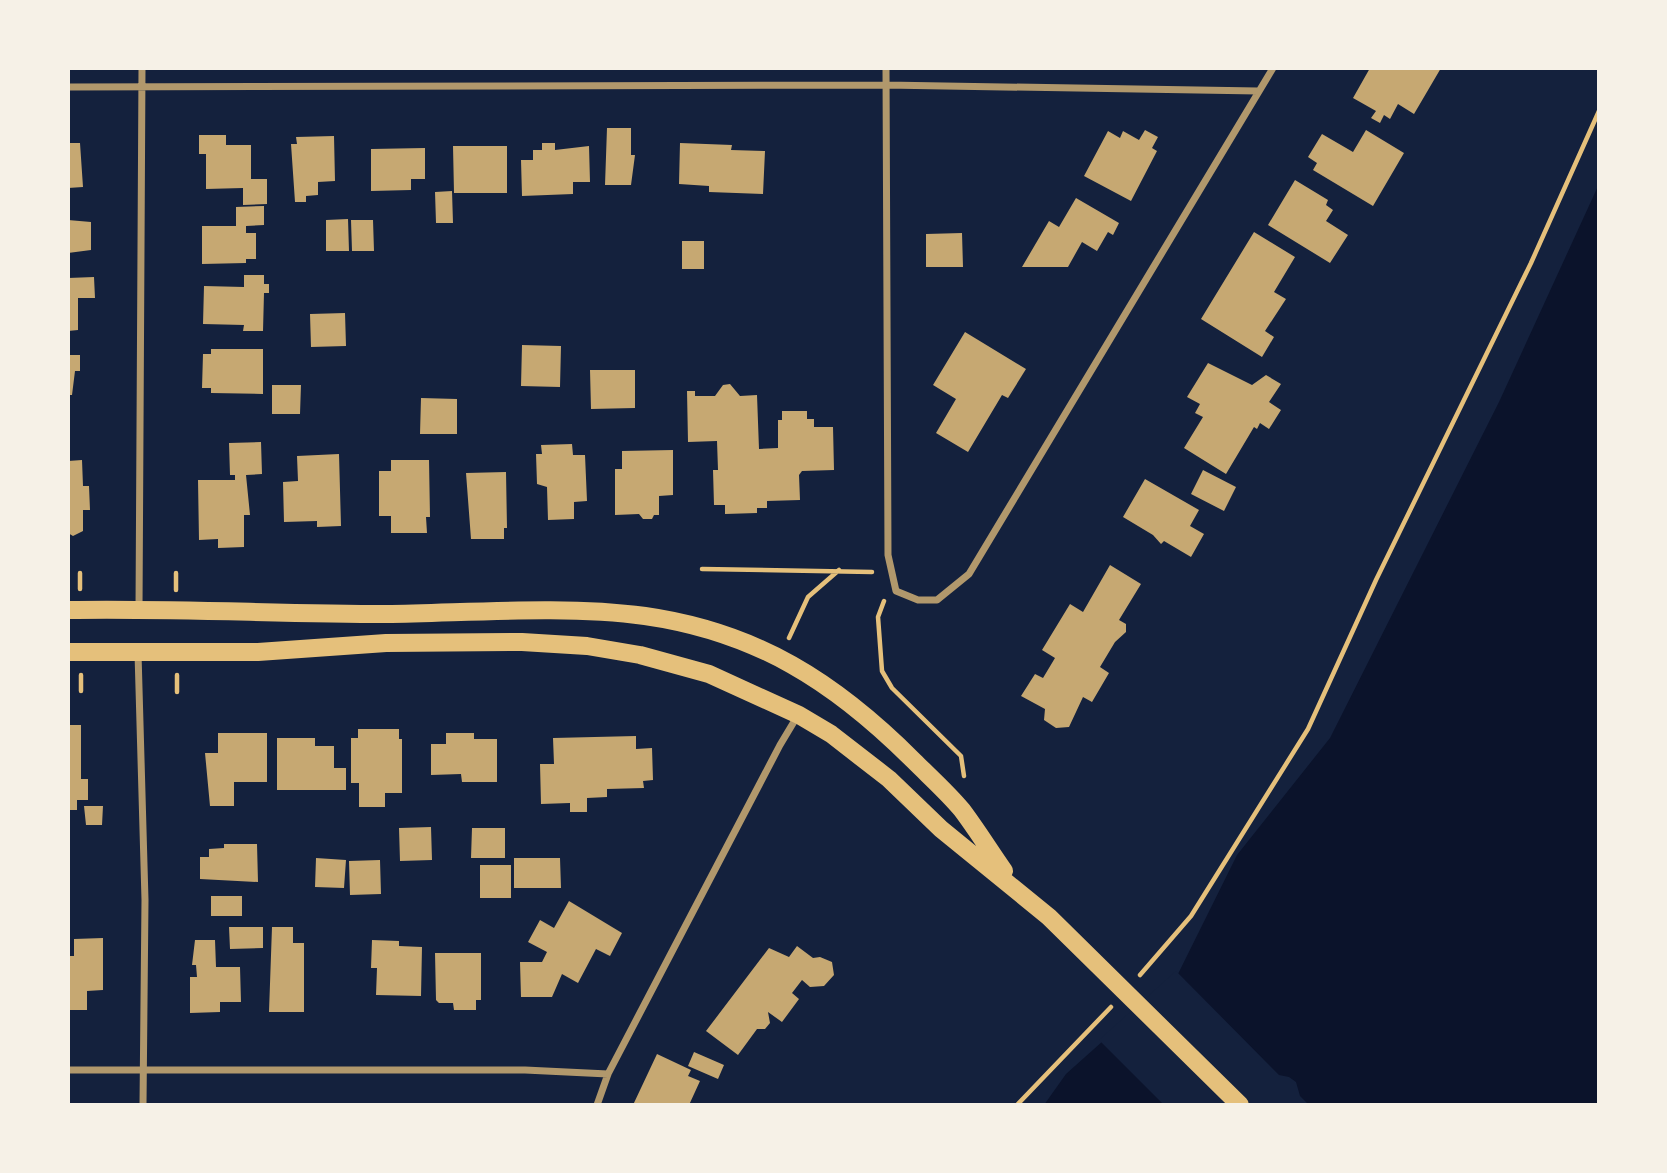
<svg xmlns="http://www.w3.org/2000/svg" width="1667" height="1173" font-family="'Nunito Sans',sans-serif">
  <rect width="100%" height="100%" fill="#14213d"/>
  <path fill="#0b132b" d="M1599,184V1105H1044L1066,1074L1178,974L1237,855L1330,738L1499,402Z"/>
  <path fill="#14213d" d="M1176,971L1279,1075L1289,1077L1296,1082L1300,1096L1309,1105H1164L1099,1040Z"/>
  <path fill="#c6a872" d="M1370,68H1441L1414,114L1398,104L1390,119L1384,115L1380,123L1371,118L1376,111L1353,98Z
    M607,128H631V155H635L631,185H605Z
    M1145,130L1158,137L1152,148L1157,151L1131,201L1084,176L1108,131L1120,138L1123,131L1139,140Z
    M1366,130L1404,153L1373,206L1313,170L1317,163L1308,157L1322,134L1353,152Z
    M199,135H226V145H251V179H267V204L243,205V188L206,189V154H199Z
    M334,136L335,181L318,182V195L306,196V202H295L291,144H297L296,137Z
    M68,143H80L83,187L68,188Z
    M542,143H555V150L589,146L590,182H573V194L522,196L521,160H533V150H542Z
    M680,143L732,145L731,150L765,151L763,194L709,192V186L679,184Z
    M453,146H507V193H454Z
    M425,148V179H411V190L371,191V149Z
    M1295,180L1328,200L1326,205L1333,210L1326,221L1348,235L1330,263L1268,225Z
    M452,191L453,223H436L435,192Z
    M1076,198L1119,223L1113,235L1108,232L1097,251L1082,242L1068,267H1022L1049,221L1059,227Z
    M264,206V225L246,226V233H256V259H246V263L202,264V226H236V207Z
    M348,219L349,251H326V220Z
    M68,220L91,222V250L68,253Z
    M351,220H373L374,251H352Z
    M1254,232L1295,257L1274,292L1286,299L1265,331L1274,337L1262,357L1201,319Z
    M962,233L963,267H926V234Z
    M682,241H704V269H682Z
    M244,275H264V284H269V293H264L263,331H243L244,325L203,324L204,286L244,287Z
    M94,277L95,298H78V330L68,331V278Z
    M345,313L346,346L311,347L310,314Z
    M965,332L1026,369L1008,398L1002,395L968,452L936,433L956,399L933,385Z
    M522,345L561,346L560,387L521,386Z
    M211,349H263V394L211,393V388H202L203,354H211Z
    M68,355H80V371H75L72,395H68Z
    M1208,363L1252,385L1266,375L1281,384L1269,402L1281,410L1269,429L1260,423L1257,429L1254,427L1226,474L1184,448L1203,417L1195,413L1200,404L1187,397Z
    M590,370H635V408L591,409Z
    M730,384L740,396L757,395L759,449L778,448V420H782V411H807V419H814V427H833L834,470L802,471L799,475L800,500L767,501V508H757V513L725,514V505H714L713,470H718L717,441L688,442L687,391H695V396H715L723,385Z
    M272,385H301L300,414H272Z
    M421,398L457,399V434H420Z
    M261,442L262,474L246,475L250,515H244V547L218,548V539L199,540L198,480H235V475H230L229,443Z
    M572,444L573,455H585L587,501L574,502V519L548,520L547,487L537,484L536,454H542L541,445Z
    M673,450V495L659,496V515H654L652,519H643L639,514L615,515V469H622V451Z
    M339,454L341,526L317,527V521L284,522L283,482L298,481L297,456Z
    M82,460L83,486H89L90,510H83V531L73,536L68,533V461Z
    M391,460H429L430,517H426L427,533H391V516H379V471H391Z
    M1203,470L1236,487L1224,511L1191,494Z
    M506,472L507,528H504V539H471L466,473Z
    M1145,479L1199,510L1190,526L1204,534L1191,557L1164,541L1161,544L1153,535L1123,517Z
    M1110,565L1141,584L1119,620L1126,624V632L1115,642L1100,667L1109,673L1092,702L1083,697L1069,727L1056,728L1044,720L1045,709L1021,696L1035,674L1043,678L1055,658L1042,650L1070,604L1083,612Z
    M68,725H81V779H88V800H77V810H68Z
    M358,729H399V739H402V793H385V807H359V783H351V738H358Z
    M218,733H267V782H234V806H210L205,753H218Z
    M446,733H474V739H497V782H462L461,774L431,775V744H446Z
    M636,736V749L652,748L653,780L643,781L644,788L607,789V797L587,798V812H570V803L541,804L540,764H554L553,738Z
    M277,738H315V746H334V768H346V790H277Z
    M84,806H103L102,825H86Z
    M431,827L432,860L400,861L399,828Z
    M472,828H505V858H471Z
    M224,844H257L258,882L200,879V857H209V849L224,848Z
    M316,858L346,860L344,888L315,887Z
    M514,858H560L561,888H514Z
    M380,860L381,894L350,895L349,861Z
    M480,865H511V898H480Z
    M211,896H242V916H211Z
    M569,901L622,933L610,956L596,949L578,983L562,974L552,997H521L520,962H542L547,952L528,942L540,920L554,928Z
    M229,927H263V948L230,949Z
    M272,927H293V943H304V1012H269Z
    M103,938V990L87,991V1010H68V956H74V939Z
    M195,940H215L216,967H240L241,1002H220V1012L190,1013V977H197L196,965H192Z
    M372,940L399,941V946L422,947L421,996L376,995L377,968H371Z
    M797,946L813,958L820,957L832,962L834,975L824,986L810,987L802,980L792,993L799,999L782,1022L768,1012L770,1023L765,1029H757L738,1055L706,1031L769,948L789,957Z
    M435,953H481V1000H476V1010H454L453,1003H439L436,1000Z
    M694,1052L724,1065L718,1079L688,1066Z
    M657,1054L691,1070L688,1076L700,1081L689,1105H633Z"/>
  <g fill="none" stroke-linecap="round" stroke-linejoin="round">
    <path stroke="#e5c07b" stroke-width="4.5" d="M702,569L872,572
      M80,573V589
      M176,573V590
      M884,601L878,617L882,671L892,688L961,756L964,776
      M789,638L808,597L839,570
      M81,675V691
      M177,675V692
      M1140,975L1191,916L1308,729L1376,580L1531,263L1599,111
      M1017,1105L1111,1007"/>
    <path stroke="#b1986c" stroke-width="7" d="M886,68L888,555L896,591L918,600H937L969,574L1273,68
      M68,87L886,85L1258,91
      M139,609L142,68
      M138,653L145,900L143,1105
      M68,1070H525L608,1074
      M597,1105L608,1074L780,745L798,715"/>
    <path stroke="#e5c07b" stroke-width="18" d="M68,610C174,608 280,614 386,614C468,613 564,605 645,616C757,632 835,682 914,761C930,777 948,793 962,810C977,830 990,851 1004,871
      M68,652H258L386,643L522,642L587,646L640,655L709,674L799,715L831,734L889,779L941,829L1049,917L1240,1105"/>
  </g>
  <rect width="1667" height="1173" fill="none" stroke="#f6f1e7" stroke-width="140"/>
</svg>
